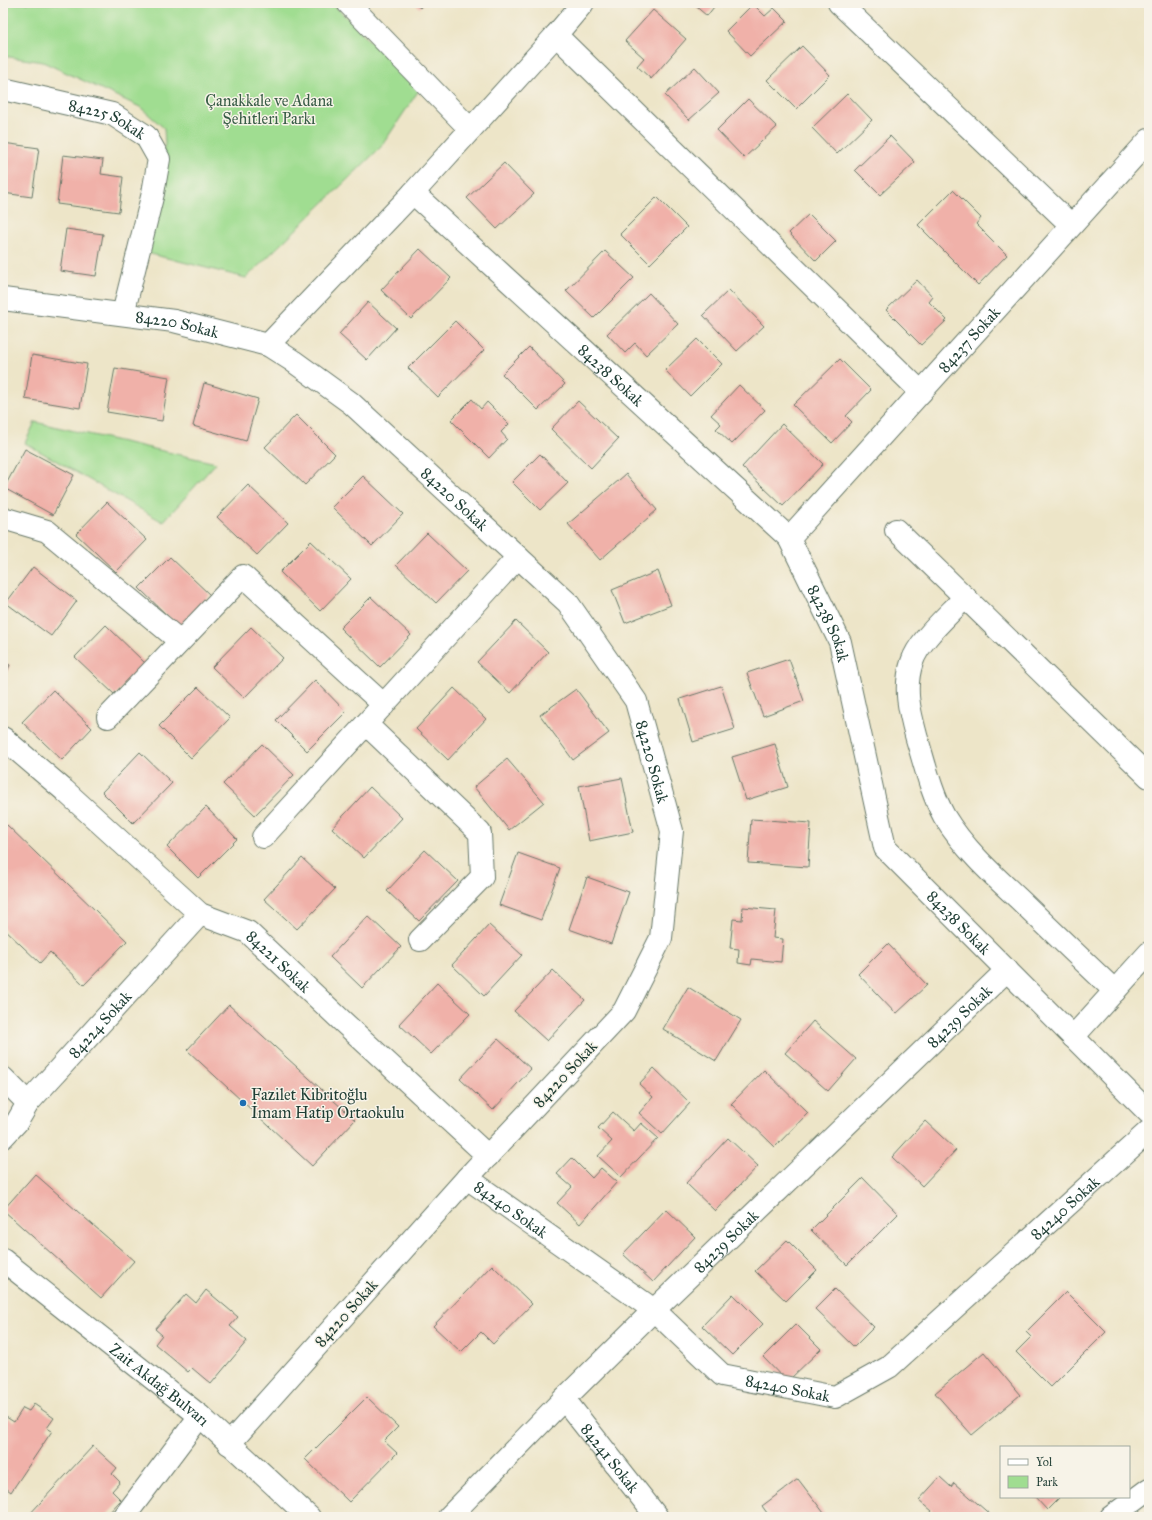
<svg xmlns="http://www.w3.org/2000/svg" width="1152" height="1520" font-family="'IM FELL Great Primer',serif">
  <rect width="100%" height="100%" fill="#f7f3e8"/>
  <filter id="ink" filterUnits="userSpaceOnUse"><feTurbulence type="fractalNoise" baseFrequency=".025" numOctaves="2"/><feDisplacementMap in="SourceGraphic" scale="8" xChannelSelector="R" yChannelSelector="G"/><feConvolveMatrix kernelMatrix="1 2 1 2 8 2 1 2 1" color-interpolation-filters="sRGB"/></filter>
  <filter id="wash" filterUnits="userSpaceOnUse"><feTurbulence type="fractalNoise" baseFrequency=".012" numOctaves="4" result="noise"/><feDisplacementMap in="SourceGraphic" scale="16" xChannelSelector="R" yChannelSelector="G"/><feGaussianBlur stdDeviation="0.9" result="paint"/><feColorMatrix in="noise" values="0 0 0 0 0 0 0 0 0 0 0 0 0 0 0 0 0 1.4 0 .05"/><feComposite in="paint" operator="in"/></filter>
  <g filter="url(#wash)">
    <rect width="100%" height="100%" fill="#ede5c8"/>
    <path fill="#a0dd91" stroke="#608d62" d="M3,3H332L419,90L381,147L246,278L135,250L165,144L164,128L140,107L43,62L3,56Z
      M35,422L216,463L163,522L25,443Z"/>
    <g id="blocks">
      <path fill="#f0b1a9" d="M414,3H424L420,8Z
        M692,3H717L707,16Z
        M753,4L765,16L774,8L787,21L750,56L726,31Z
        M653,10L686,39L651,79L637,66L644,58L625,41Z
        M802,46L830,75L796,109L767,80Z
        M695,67L719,93L689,120L665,95Z
        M847,94L872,120L837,154L812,128Z
        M748,99L777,127L744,158L717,130Z
        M890,136L915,162L880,195L855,170Z
        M3,143L39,148L32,197L3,193Z
        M63,155L103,160L101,174L123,177L119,212L57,204Z
        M504,163L534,194L497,229L467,198Z
        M953,190L981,218L976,224L1007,255L978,285L918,225Z
        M657,197L687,227L650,264L620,234Z
        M809,214L836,241L816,261L789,233Z
        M66,229L103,234L96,276L60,271Z
        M420,249L451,278L411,319L381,290Z
        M605,251L634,278L594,318L566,291Z
        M917,280L933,297L929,302L947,320L921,345L886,310Z
        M729,290L764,326L737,351L703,315Z
        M649,293L678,324L646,355L635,343L625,353L607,334Z
        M368,302L396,328L367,360L339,334Z
        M455,321L484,350L438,397L408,368Z
        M697,339L722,364L690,396L665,370Z
        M529,347L565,384L538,410L502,374Z
        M32,355L87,364L80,408L25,399Z
        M840,359L871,390L846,416L852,422L832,443L793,405Z
        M115,368L169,377L162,421L107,412Z
        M204,383L258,399L246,441L193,426Z
        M739,385L765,410L732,444L716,429L721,424L711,415Z
        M472,399L481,409L487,402L509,424L501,432L507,439L489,458L451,420Z
        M578,401L618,439L591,468L551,429Z
        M296,415L335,454L305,485L265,447Z
        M782,424L823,464L783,506L742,467Z
        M25,449L74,475L53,515L4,488Z
        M540,454L568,483L540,510L512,482Z
        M626,474L657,510L600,560L568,524Z
        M363,476L403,514L372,546L332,507Z
        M248,485L288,523L257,555L217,517Z
        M107,502L147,540L116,572L76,534Z
        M427,533L467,571L436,603L396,565Z
        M311,541L351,579L320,611L280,572Z
        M170,557L210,595L179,627L139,588Z
        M33,567L77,601L51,636L6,603Z
        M658,571L671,605L625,623L612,590Z
        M371,597L411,635L380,667L340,628Z
        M516,621L548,652L510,693L477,662Z
        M106,625L146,664L115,695L75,657Z
        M251,627L283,658L244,698L212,667Z
        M789,659L804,701L763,716L747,673Z
        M3,662L10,665L3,681Z
        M315,680L346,712L307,751L276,720Z
        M721,686L735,729L693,742L680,699Z
        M198,687L230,718L191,758L159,726Z
        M454,688L486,719L448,760L416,729Z
        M576,689L609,733L573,760L540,715Z
        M53,690L92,728L62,760L22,722Z
        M262,744L294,775L255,815L223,784Z
        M775,744L788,787L746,800L732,757Z
        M140,752L172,783L133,823L102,792Z
        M507,759L544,802L509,830L474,787Z
        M622,778L633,832L589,841L579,786Z
        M370,787L402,818L364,858L332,828Z
        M206,807L237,839L198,878L167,847Z
        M751,819L811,823L808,867L748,863Z
        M7,825L127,941L84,985L50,952L40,963L3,928V829Z
        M425,850L458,881L419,921L387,891Z
        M518,853L560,868L541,920L499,905Z
        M302,858L335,889L297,929L264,899Z
        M587,877L629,892L611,944L569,929Z
        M743,907L776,910L773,938L783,939L781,962L752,959L751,965L738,963L739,949L730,948L733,919L742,920Z
        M368,916L401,947L362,988L330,957Z
        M489,925L522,955L484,996L452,965Z
        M888,944L927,985L896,1014L858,974Z
        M553,970L585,1000L547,1041L514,1011Z
        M437,983L470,1014L431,1054L399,1024Z
        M688,987L741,1020L716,1061L663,1029Z
        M229,1005L355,1120L312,1166L187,1050Z
        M813,1021L856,1059L828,1091L785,1053Z
        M498,1039L531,1069L493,1110L460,1079Z
        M654,1068L690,1103L662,1134L639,1113L653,1097L639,1084Z
        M764,1070L808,1113L775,1147L731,1104Z
        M613,1112L634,1131L641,1123L658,1138L621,1177L598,1156L612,1141L598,1128Z
        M925,1121L956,1150L922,1186L892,1157Z
        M728,1138L758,1166L715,1211L686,1183Z
        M572,1158L592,1178L601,1168L617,1182L580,1224L557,1203L572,1187L557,1174Z
        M35,1174L134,1261L101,1298L3,1210Z
        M863,1178L898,1214L847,1265L811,1230Z
        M666,1209L695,1237L653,1282L623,1254Z
        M787,1240L817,1270L786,1301L755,1271Z
        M492,1265L532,1304L493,1344L481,1332L461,1352L433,1326Z
        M835,1289L874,1327L854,1347L815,1309Z
        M206,1290L238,1317L230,1326L247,1341L211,1384L192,1368L188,1372L155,1344L162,1335L155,1329L186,1294L196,1303Z
        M1066,1292L1106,1332L1051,1387L1016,1352L1031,1337L1026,1332Z
        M733,1294L763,1324L732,1355L702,1326Z
        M796,1324L821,1349L787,1382L763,1357Z
        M984,1352L1020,1395L972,1435L935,1393Z
        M367,1397L398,1427L384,1441L397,1453L349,1502L305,1459Z
        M34,1404L54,1418L47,1428L52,1431L11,1492L3,1486V1415L14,1422L23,1408L29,1411Z
        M93,1446L117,1468L112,1474L120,1482L112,1491L121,1500L105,1517H27Z
        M940,1477L951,1487L954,1483L993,1517H927L932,1511L919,1500Z
        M798,1479L827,1517H770L762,1506Z
        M1035,1497H1060L1047,1510Z"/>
    </g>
  </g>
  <g filter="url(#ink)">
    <use href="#blocks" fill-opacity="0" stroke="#677868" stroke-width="1"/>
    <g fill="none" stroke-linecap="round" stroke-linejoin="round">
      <defs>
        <g id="minor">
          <path d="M348,3L470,129"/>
          <path d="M839,3L1071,225"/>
          <path d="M556,35L921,392"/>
          <path id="s1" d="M3,89L112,114L146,136L159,159L153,193L123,314"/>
          <path id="s2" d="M413,193L789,538L840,642L885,848L1149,1113"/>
          <path id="s3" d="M3,299L174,321L268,345L293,361L351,403L568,603L636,701L672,831L661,938L624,1011L467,1178L229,1444"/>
          <path d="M268,345L413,193L556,35L583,3"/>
          <path d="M3,518L47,531L180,641"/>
          <path d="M896,530L1149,777"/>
          <path id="s4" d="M789,538L1149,140"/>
          <path d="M965,597C949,615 919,640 912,662C903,689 910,713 917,739C925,765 931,792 944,816C964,849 993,875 1021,901C1052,931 1083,961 1115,991"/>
          <path d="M108,717L243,576L384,705"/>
          <path d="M366,724L480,833L482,877L420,940"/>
          <path id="s5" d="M3,738L64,790L200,914L248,932L341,1020L488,1156"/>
          <path d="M263,837L518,557"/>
          <path d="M1073,1037L1149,953"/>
          <path d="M3,1078L28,1103"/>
          <path id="s6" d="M3,1137L17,1122L28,1103L200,914"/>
          <path id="s7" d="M467,1178L654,1310L722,1375L835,1397L889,1367L1149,1131"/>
          <path id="s8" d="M564,1399L657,1517"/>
          <path d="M124,1517L200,1416"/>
          <path id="s9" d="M449,1517L564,1399L654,1310L1007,970"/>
          <path d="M1111,1517L1149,1489"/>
        </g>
        <g id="major">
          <path id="s10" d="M3,1260L200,1416L309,1517"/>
        </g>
      </defs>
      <use href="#minor" stroke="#677868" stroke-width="24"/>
      <use href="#major" stroke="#677868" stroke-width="24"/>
      <use href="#minor" stroke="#fff" stroke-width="22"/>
      <use href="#major" stroke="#fff" stroke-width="22"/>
    </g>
  </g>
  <circle fill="#1f6fb2" stroke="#f7f3e8" stroke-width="1.5" cx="243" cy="1103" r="4"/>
  <g text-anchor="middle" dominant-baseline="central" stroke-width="3" stroke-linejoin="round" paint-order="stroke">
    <g font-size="16" fill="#395d47" stroke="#f7f3e8">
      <text x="269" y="100">Çanakkale ve Adana<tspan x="269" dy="18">Şehitleri Parkı</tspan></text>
    </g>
    <g font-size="16" fill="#1f3d34" stroke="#f7f3e8">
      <text stroke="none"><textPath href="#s1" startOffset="109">84225 Sokak</textPath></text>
      <text stroke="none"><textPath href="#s3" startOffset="176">84220 Sokak</textPath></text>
      <text stroke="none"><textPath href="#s4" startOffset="268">84237 Sokak</textPath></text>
      <text stroke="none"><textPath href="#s2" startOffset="269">84238 Sokak</textPath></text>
      <text stroke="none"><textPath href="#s3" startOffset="512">84220 Sokak</textPath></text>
      <text stroke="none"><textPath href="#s2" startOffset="605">84238 Sokak</textPath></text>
      <text stroke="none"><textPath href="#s3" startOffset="848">84220 Sokak</textPath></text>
      <text stroke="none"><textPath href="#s2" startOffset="942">84238 Sokak</textPath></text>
      <text stroke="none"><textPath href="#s5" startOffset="358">84221 Sokak</textPath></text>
      <text stroke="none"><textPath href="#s9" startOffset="715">84239 Sokak</textPath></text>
      <text stroke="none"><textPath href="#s6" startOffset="149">84224 Sokak</textPath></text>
      <text transform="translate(565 1074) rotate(-47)">84220 Sokak</text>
      <text stroke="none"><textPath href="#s7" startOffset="737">84240 Sokak</textPath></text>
      <text stroke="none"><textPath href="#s7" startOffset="54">84240 Sokak</textPath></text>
      <text stroke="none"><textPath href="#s9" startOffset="391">84239 Sokak</textPath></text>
      <text transform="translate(346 1313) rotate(-48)">84220 Sokak</text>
      <text stroke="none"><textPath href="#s10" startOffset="200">Zait Akdağ Bulvarı</textPath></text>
      <text stroke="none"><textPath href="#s7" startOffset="390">84240 Sokak</textPath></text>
      <text stroke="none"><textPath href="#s8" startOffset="75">84241 Sokak</textPath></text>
    </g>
    <g font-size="16" fill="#1f3d34" stroke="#f7f3e8" text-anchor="start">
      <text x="251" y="1094">Fazilet Kibritoğlu<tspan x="251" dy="18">İmam Hatip Ortaokulu</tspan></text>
    </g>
  </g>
  <rect width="1152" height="1520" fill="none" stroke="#f7f3e8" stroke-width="16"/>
  <rect x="1000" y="1446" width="130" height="52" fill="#f7f3e8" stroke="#a1aaa0"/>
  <rect x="1008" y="1459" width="20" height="6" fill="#ffffff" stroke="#a1aaa0"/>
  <text x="1036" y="1466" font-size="12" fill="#1f3d34">Yol</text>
  <rect x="1008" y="1476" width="20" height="12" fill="#a0dd91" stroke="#a1aaa0"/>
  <text x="1036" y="1486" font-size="12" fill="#1f3d34">Park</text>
</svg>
